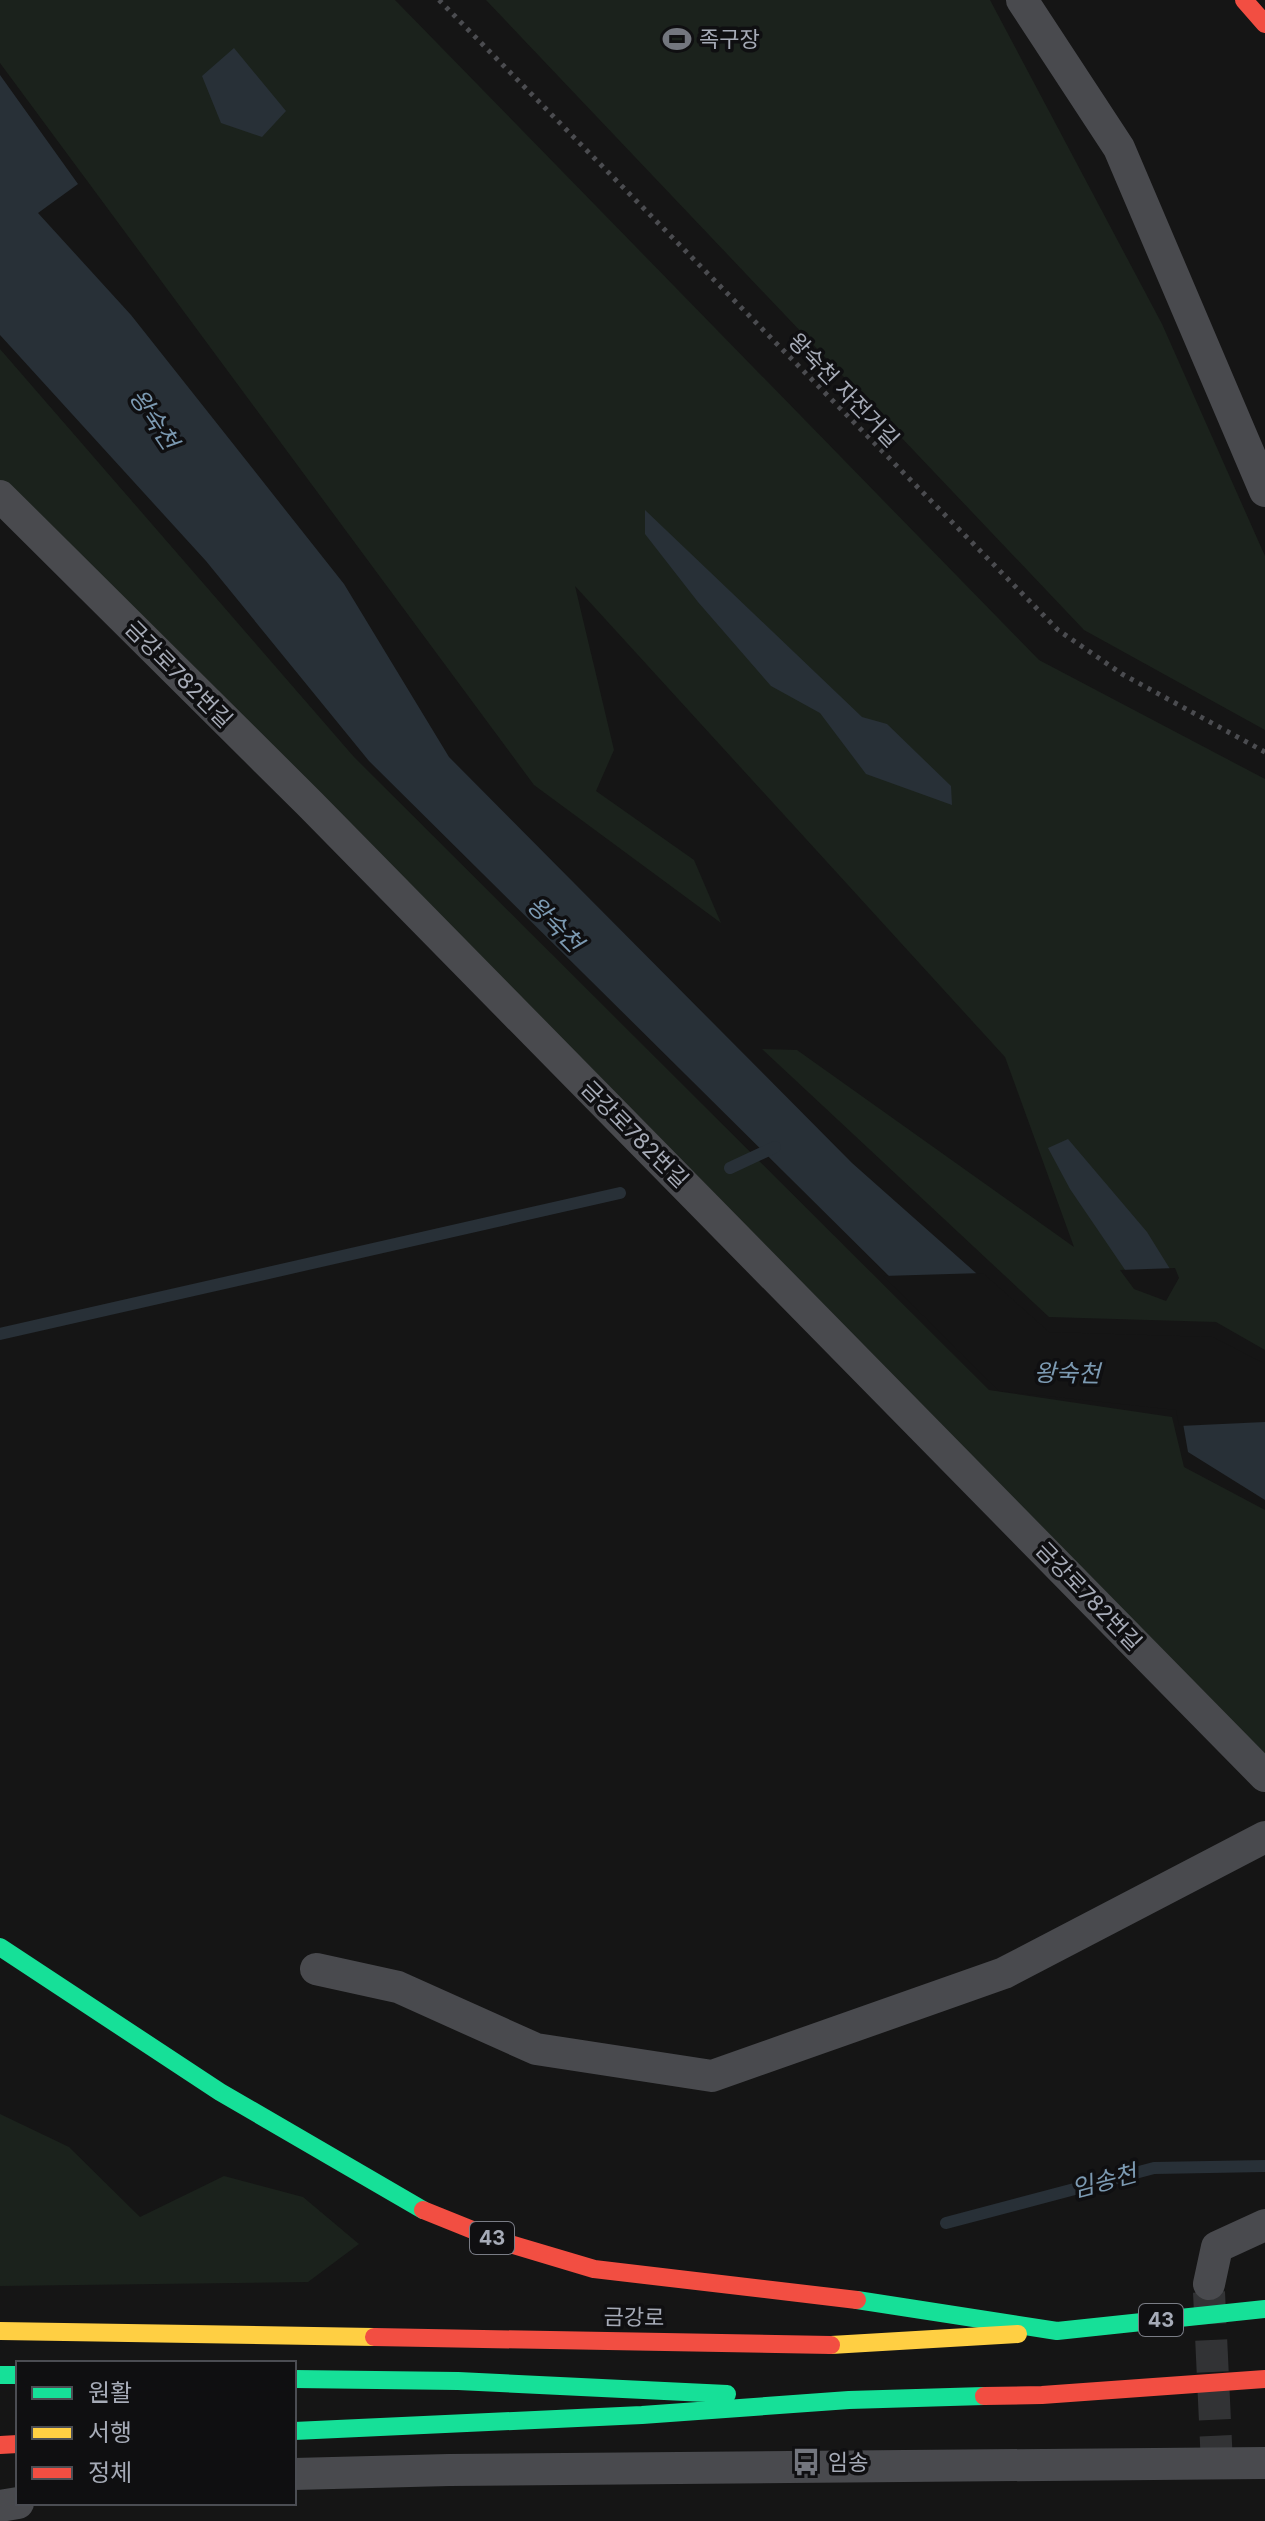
<svg xmlns="http://www.w3.org/2000/svg" width="1265" height="2521" font-family="Inter,'Noto Sans KR',sans-serif">
  <rect width="100%" height="100%" fill="#151515"/>
  <path fill="#1b221c" d="M0,0H395L1039,660L1265,779V1350L1216,1322L1049,1317L762,1049L797,1050L1074,1247L1005,1057L575,586L614,750L596,791L694,860L721,923L534,785L0,63Z
    M486,0H990L1162,324L1265,556V730L1084,630Z
    M0,349L354,757L989,1390L1172,1417L1184,1467L1265,1510V1755L0,488Z
    M0,2114L69,2147L140,2217L224,2176L303,2197L359,2244L308,2282L0,2286Z"/>
  <path fill="#283037" d="M234,48L286,111L262,137L221,123L202,76Z
    M0,75L78,184L38,213L131,315L344,584L449,757L852,1163L1047,1336L1265,1369V1500L1188,1452L1180,1406L1001,1387L369,761L206,561L0,335Z
    M645,510L862,717L887,724L951,786L952,805L866,774L820,713L771,686L698,602L645,534Z
    M1068,1139L1147,1232L1175,1277L1136,1286L1070,1189L1048,1148Z"/>
  <path fill="#151515" d="M1175,1268L1179,1278L1166,1301L1134,1289L1120,1270Z
    M983,1273L1049,1332L1213,1337L1265,1364V1422L1179,1426L1176,1410L999,1391L883,1276Z"/>
  <g fill="none" stroke-linecap="round" stroke-linejoin="round">
    <path stroke="#283037" stroke-width="12" d="M730,1168L775,1147
      M0,1334L620,1193
      M946,2223L1154,2168L1265,2166"/>
    <path stroke="#323335" stroke-width="32" stroke-dasharray="32 16" stroke-linecap="butt" d="M1209,2292L1217,2465"/>
    <path stroke="#4b4c50" stroke-width="5" stroke-dasharray="4 6" stroke-linecap="butt" d="M439,0L1058,630L1122,674L1265,752"/>
    <path stroke="#494a4e" stroke-width="32" d="M1022,0L1119,148L1265,491
      M0,496L310,804L1265,1776
      M316,1969L398,1987L536,2049L712,2076L1004,1973L1265,1837
      M1209,2284L1217,2247L1265,2225
      M294,2474L449,2470L1265,2463
      M0,2506L18,2503"/>
    <path stroke="#16e098" stroke-width="18" d="M0,1947L220,2092L423,2210
      M857,2300L1057,2331L1265,2309
      M0,2375H18
      M294,2379L458,2381L727,2394
      M294,2431L642,2415L849,2400L984,2396"/>
    <path stroke="#ffcf43" stroke-width="18" d="M0,2331L374,2337
      M831,2345L1018,2334"/>
    <path stroke="#f24e42" stroke-width="18" d="M1244,0L1265,24
      M423,2210L500,2241L594,2269L857,2300
      M374,2337L831,2345
      M984,2396L1042,2395L1265,2379
      M0,2445L18,2444"/>
  </g>
  <defs>
    <symbol id="stadium-bare" viewBox="-9 -9 18 18"><path d="M0-5a6.5 5 0 1 0 0 10a6.5 5 0 1 0 0-10ZM-3.5-1.8h7v3.6h-7Z" fill="#73767e" stroke="#0f0f11" stroke-width="2.5" paint-order="stroke"/></symbol>
    <symbol id="bus-bare" viewBox="-9 -9 18 18"><path d="M-5-6H5V4H4V6H2V4H-2V6H-4V4H-5ZM-3.5-4V0h7V-4ZM-3.5 1.2v1.5H-2V1.2ZM2 1.2v1.5H3.5V1.2Z" fill="#73767e" stroke="#0f0f11" stroke-width="2.5" paint-order="stroke"/></symbol>
  </defs>
  <g fill-rule="evenodd">
    <use href="#stadium-bare" x="657" y="19" width="40" height="40"/>
    <use href="#bus-bare" x="786" y="2442" width="40" height="40"/>
  </g>
  <g text-anchor="middle" dominant-baseline="central" stroke-width="7" stroke-linejoin="round" paint-order="stroke">
    <g fill="#0f0f11" stroke="#797c85" stroke-width="2">
      <rect x="470" y="2222" width="44" height="32" rx="6"/>
      <rect x="1139" y="2304" width="44" height="32" rx="6"/>
    </g>
    <g font-size="20" font-weight="bold" fill="#a6abb7">
      <text x="492" y="2238">43</text>
      <text x="1161" y="2320">43</text>
    </g>
    <g font-size="22" fill="#a6abb7" stroke="#0f0f11" text-anchor="start">
      <text x="699" y="39">족구장</text>
      <text x="828" y="2462">임송</text>
    </g>
    <g font-size="22" fill="#a6abb7" stroke="#0f0f11">
      <text transform="translate(844 390) rotate(46)">왕숙천 자전거길</text>
      <text transform="translate(179 674) rotate(45)">금강로782번길</text>
      <text transform="translate(635 1134) rotate(45)">금강로782번길</text>
      <text transform="translate(1089 1596) rotate(46)">금강로782번길</text>
      <text transform="translate(634 2317) rotate(1)">금강로</text>
    </g>
    <g font-size="24" font-style="italic" fill="#7c9ab2" stroke="#0f0f11">
      <text transform="translate(154 419) rotate(56)">왕숙천</text>
      <text transform="translate(555 924) rotate(45)">왕숙천</text>
      <text transform="translate(1067 1373) rotate(1)">왕숙천</text>
      <text transform="translate(1104 2181) rotate(-15)">임송천</text>
    </g>
  </g>
  <rect x="16" y="2361" width="280" height="144" fill="#0f0f11" stroke="#4b4d53" stroke-width="2"/>
  <rect x="32" y="2387" width="40" height="12" fill="#16e098" stroke="#4b4d53" stroke-width="2"/>
  <text x="88" y="2401" font-size="24" fill="#a6abb7">원활</text>
  <rect x="32" y="2427" width="40" height="12" fill="#ffcf43" stroke="#4b4d53" stroke-width="2"/>
  <text x="88" y="2441" font-size="24" fill="#a6abb7">서행</text>
  <rect x="32" y="2467" width="40" height="12" fill="#f24e42" stroke="#4b4d53" stroke-width="2"/>
  <text x="88" y="2481" font-size="24" fill="#a6abb7">정체</text>
</svg>
